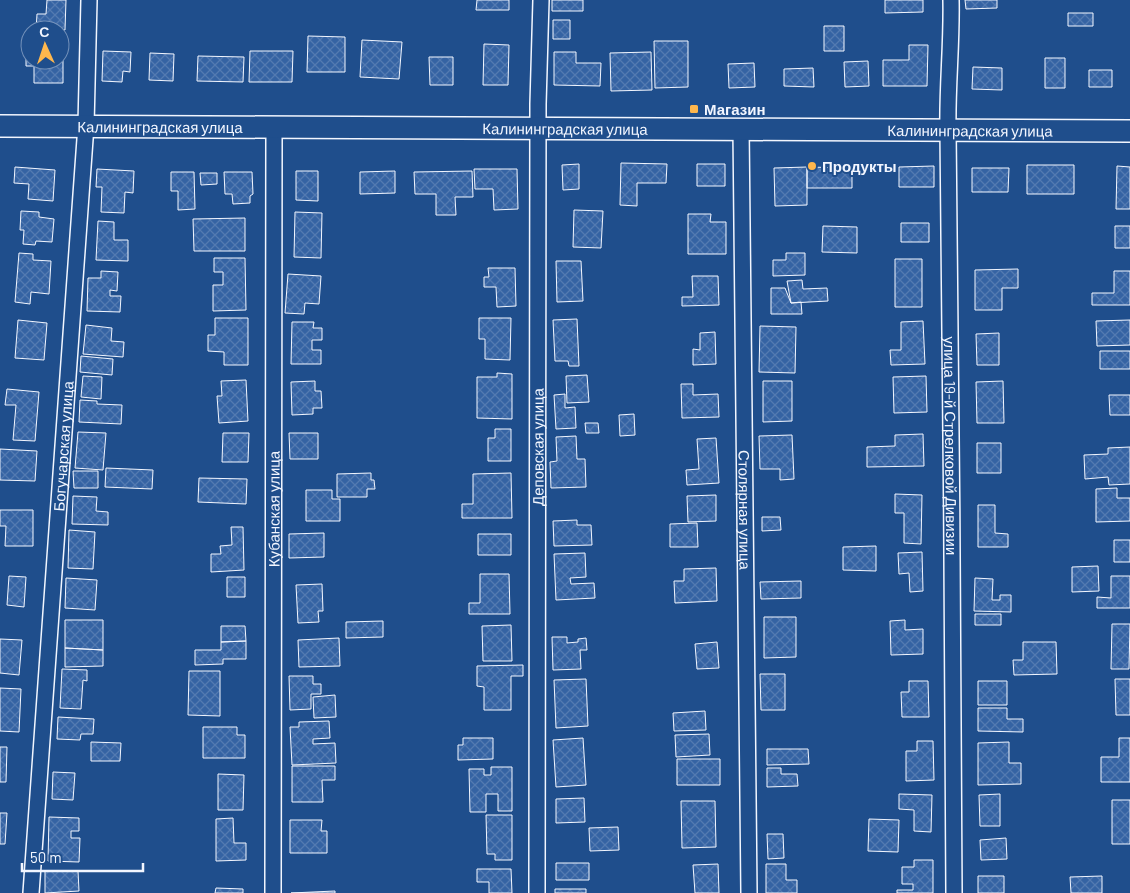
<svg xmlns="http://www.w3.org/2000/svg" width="1130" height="893" font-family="Barlow,sans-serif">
  <defs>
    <pattern id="building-cross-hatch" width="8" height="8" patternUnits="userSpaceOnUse" patternTransform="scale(1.25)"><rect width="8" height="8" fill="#3563a3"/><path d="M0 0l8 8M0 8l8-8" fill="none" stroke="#537ab1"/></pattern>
  </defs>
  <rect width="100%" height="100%" fill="#1f4e8c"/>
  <path fill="url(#building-cross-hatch)" stroke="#f2f6ff" d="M47,0H66L65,30H36L37,14H46Z
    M477,0H509V10H476Z
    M552,0H583V11H552Z
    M885,0H923V12L885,13Z
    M965,0H997V8L966,9Z
    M1068,13H1093V26H1068Z
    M553,20H570V39H553Z
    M824,26H844V51H824Z
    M308,36L345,37V72H307Z
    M362,40L402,42L399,79L360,77Z
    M654,41H688V87L655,88Z
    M484,44L509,45L508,85H483Z
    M909,45H928L927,86H883V60H909Z
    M103,51L131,52L130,72L123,71L122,82L102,81Z
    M250,51H293L292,82H249Z
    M554,52H576V63H601L600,86L554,85Z
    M651,52L652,90L611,91L610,53Z
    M26,53H30V60H60V53H63V83H34V66H26Z
    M150,53L174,54L173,81L149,80Z
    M198,56L244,57L243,82L197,81Z
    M429,57H453V85H430Z
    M1045,58H1065V88H1045Z
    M868,61L869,86L845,87L844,62Z
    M754,63L755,87L729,88L728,64Z
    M973,67L1002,68V90L972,89Z
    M813,68L814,87L784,86V69Z
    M1089,70H1112V87H1089Z
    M621,163L667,164L666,183H637V206L620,205Z
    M579,164V189L563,190L562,165Z
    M697,164H725V186H697Z
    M1027,165H1074V194H1027Z
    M934,166V187H899V167Z
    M1117,166L1130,167V209H1116Z
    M15,167L55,170L53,201L28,199L29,184L14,183Z
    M807,167V205L775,206L774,168Z
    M807,167L852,168V188H807Z
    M972,168H1009L1008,192H972Z
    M97,169L134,171L133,193L125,192L124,213L101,212L102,187H96Z
    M474,169H517L518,209L494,210L493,189H475Z
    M296,171H318V201L296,200Z
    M395,171V193L360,194V172Z
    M472,171L473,197H455L456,215H436V194H415L414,172Z
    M171,172H194L195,209L178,210V191H171Z
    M224,172H252L253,194L250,196V203L233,204L232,194H225Z
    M200,173H217V184L201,185Z
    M574,210L603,211L601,248L573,247Z
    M21,211L39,212V217L54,219L52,242L36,241L35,245L23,244L24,230H20Z
    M295,212L322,213L321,258L294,257Z
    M688,214H711L710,222H726V254H688Z
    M245,218V251H194L193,219Z
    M98,221L114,222V240H128V261L96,260Z
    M901,223H929V242H901Z
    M823,226L857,227V253L822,252Z
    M1115,226H1130V248H1115Z
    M19,253L33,254V260L51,261L49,294L31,292L30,304L15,302Z
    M786,253H805V275L773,276V260H786Z
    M214,258H245L246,310L213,311V285H223V272H214Z
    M895,259H922V307H895Z
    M556,261H581L583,301L557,302Z
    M488,268H515L516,306L497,307L496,287H484V277H489Z
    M1018,269V288H1002V310H975V270Z
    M101,271L118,272L117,291L110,290V296H121L120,312L87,311L88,278H101Z
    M1114,271H1130V305H1092V293H1114Z
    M288,274L321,276L319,304L305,303L304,314L285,313Z
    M692,276H718L719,305L682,306V297H693Z
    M802,280L803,289L827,288L828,301L791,303L787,281Z
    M771,288H785L791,303L801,302L802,314H771Z
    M215,318H248V365H224V352L208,351V335H215Z
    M479,318H511L510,360L485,359V339H479Z
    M577,319L579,366H569L568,361H555L553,320Z
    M18,320L47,323L44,360L15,358Z
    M1130,320V345L1097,346L1096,321Z
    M923,321L925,364L891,365L890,350H901V322Z
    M292,322H314L313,328H322V340H312V350H321V364H291Z
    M86,325L112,328L111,341L124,342L123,357L83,354Z
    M760,326L796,327L795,373L759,372Z
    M715,332L716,364L693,365V349L700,350V333Z
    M999,333V365H977L976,334Z
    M1100,351H1130V369H1100Z
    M81,356L113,359L112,375L80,372Z
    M497,373L512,374V419L477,418V377H497Z
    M587,375L589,402L567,403L566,376Z
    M83,376L102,377L101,399L81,397Z
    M926,376L927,412L894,413L893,377Z
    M246,380L248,421L219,423L217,396H222L221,381Z
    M315,381V391H321L322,408H313V414L292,415L291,382Z
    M763,381H792V421L763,422Z
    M1003,381L1004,423H977L976,382Z
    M681,384H693V395L718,394L719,417L682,418Z
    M7,389L39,392L35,441L13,440L16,405H5Z
    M565,394V408L575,407L576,428L556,429L554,395Z
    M1109,395H1130V415H1110Z
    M80,400L97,401V404L122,405L121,424L79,422Z
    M634,414L635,435L620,436L619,415Z
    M585,423H598L599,433H586Z
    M495,429H511V461H488V438H495Z
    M78,432L106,433L103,470L75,468Z
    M223,433H249L248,462H222Z
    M289,433H318V459H290Z
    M923,434L924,466L867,467V447L895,446V435Z
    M792,435L794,479L780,480V469H760L759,436Z
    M576,436L577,459H585L586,487L551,488L550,462L557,461L556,437Z
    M716,438L719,483L687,485L686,470L699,469L697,439Z
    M977,443H1001V473H977Z
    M1130,447V484L1109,485L1108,477L1085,479L1084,455L1108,454V448Z
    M0,449L37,451L35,481L0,480Z
    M106,468L153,470L152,489L105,487Z
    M73,471H98V488H74Z
    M371,473V480H374L375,489H367V497H337V474Z
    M511,473L512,518H462V504H473V474Z
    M199,478L247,479L246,504L198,502Z
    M1117,488V498H1130V521L1096,522V489Z
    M306,490H332V499H340V521H306Z
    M895,494L922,495L921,544L904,543V513H895Z
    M716,495V521L688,522L687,496Z
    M73,496L97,497L96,511L108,512V525L72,524Z
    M978,505H995V533L1008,534V547H978Z
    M0,510H33V546H5L6,526H0Z
    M762,517H780L781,530L762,531Z
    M577,520V525H591L592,545L554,546L553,521Z
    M697,523L698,547H670V524Z
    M231,527H243L244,570L211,572V554H221L220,546L232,545Z
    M69,530L95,532L93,569L68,568Z
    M324,533V557L289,558V534Z
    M478,534H511V555H478Z
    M1114,540H1130V562H1114Z
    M876,546V571L843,570V547Z
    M922,552L923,591L910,592L909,573L899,574L898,553Z
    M585,553L586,577L570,578L571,584L594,583L595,598L556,600L554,554Z
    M1098,566L1099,591L1072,592V567Z
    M716,568L717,601L675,603L674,581H684V569Z
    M480,574H509L510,614H469V603H480Z
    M9,576L26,577L24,607L7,605Z
    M1111,576H1130V608H1097V597L1111,598Z
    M227,577H245V597H227Z
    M66,578L97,580L95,610L65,608Z
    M975,578L993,579L992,600H1000V595H1011V612L974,611Z
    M801,581V598L761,599L760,582Z
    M322,584L323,611H318L319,622L298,623L296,585Z
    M975,614H1001V625H975Z
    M764,617H796V657L764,658Z
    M65,620H103V650L65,648Z
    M905,620V630L923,629V654L891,655L890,621Z
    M383,621V637L346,638V622Z
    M1112,624H1130L1129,669H1111Z
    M511,625L512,661H483L482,626Z
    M221,626H245L246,641L221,642Z
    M552,637H567V643L578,642V639L586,638L587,650H580L581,669L553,670Z
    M339,638L340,666L299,667L298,640Z
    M0,639L22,640L19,675L0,673Z
    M246,641V659H223V664L195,665V650H221V642Z
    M717,642L719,668L697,669L695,644Z
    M1023,642H1056L1057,674L1014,675L1013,660H1023Z
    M65,648L103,650V666L65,667Z
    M523,665V676H511V710H484V687L477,686V666Z
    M62,669L87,670V681L83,680L81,709L60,708Z
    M189,671H220V716L188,715Z
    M760,674H785V710H761Z
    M289,676H313V684H321V694H311V709L290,710Z
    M586,679L588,726L556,728L554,680Z
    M1115,679H1130V715H1116Z
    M909,681H928L929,717H902L901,692H909Z
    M978,681H1007V705H978Z
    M0,688L21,689L19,732L0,731Z
    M335,695L336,717L314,718L313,697Z
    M978,708H1007V719H1023V732L978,731Z
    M705,711L706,730L674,731L673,713Z
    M58,717L94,719L93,734H81L80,740L57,739Z
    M329,721L330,738L313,739V744L335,743L336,763L292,765L290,727H299V722Z
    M203,727H237V735H245V758H203Z
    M709,734L710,755L676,757L675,735Z
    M463,738H493V759L458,760V745H463Z
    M583,738L586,785L556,787L553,740Z
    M1119,738H1130V782H1101V757H1119Z
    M917,741H933L934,780L906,781V751H917Z
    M91,742L121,743L120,761H91Z
    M1009,742V763H1021V784L978,785V743Z
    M0,747H7L6,782H0Z
    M767,749H808L809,764L767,765Z
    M677,759H720V785H677Z
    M292,766H335V780H322L323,802H292Z
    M491,767H512V811H498V794H486V812H470L469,769H484V775H491Z
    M767,768H781V774H797L798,786L767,787Z
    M53,772L75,773L73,800L52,799Z
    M218,774L244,775L243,810H218Z
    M899,794L932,795L931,832L914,831V810L899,809Z
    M1000,794V826H980L979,795Z
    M584,798L585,822L556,823V799Z
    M1112,800H1130V844H1112Z
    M681,801H715L716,847L682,848Z
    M0,813H7L5,844H0Z
    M486,815H512V860H495V854H487Z
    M49,817L79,818V831H71V838H80L79,862L48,861Z
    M233,818L234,843H246V860L216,861V819Z
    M869,819L899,820L898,852L868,851Z
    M290,820H322L321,831H327V853H290Z
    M618,827L619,850L590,851L589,828Z
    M767,834H783L784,858L768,859Z
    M1006,838L1007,859L981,860L980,840Z
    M914,860H933V893H897V890H913V884H902V867H914Z
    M556,863H589V880H556Z
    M718,864L719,893H695L693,865Z
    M766,864H786V880H797V893H766Z
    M477,869H511L512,893H489V882H477Z
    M45,871H78L79,891L45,893Z
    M978,876H1004V893H978Z
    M1102,876V893H1071L1070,877Z
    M216,888L243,889V893H215Z
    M555,889H586V893H555Z
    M335,891V893H291Z"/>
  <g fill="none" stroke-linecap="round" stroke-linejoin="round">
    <defs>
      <g id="street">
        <path id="s1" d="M951,0C952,44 947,87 948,130C950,384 954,639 954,893"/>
        <path id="s2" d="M741,128L749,893"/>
        <path id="s3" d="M31,893L86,125L89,0"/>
        <path id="s4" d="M273,893L274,126"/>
        <path id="s5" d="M537,893L538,104L541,0"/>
      </g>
      <g id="secondary">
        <path id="s6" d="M0,126L1130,131"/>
      </g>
    </defs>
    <use href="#street" stroke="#f2f6ff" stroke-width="18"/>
    <use href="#secondary" stroke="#f2f6ff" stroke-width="24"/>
    <use href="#street" stroke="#1f4e8c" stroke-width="15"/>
    <use href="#secondary" stroke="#1f4e8c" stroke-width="21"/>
  </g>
  <g fill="#ffb74d" stroke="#1f4e8c" stroke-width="2">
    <rect x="689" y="104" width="10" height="10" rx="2.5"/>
    <circle cx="812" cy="166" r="5"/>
  </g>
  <g text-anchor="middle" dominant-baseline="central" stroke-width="4" stroke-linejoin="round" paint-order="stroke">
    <g font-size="15" font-weight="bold" fill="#f2f6ff" stroke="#1f4e8c" text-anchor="start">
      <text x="704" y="109">Магазин</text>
      <text x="822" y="166">Продукты</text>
    </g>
    <g font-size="15" fill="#f2f6ff" stroke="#1f4e8c">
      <text stroke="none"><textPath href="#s6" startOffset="160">Калининградская улица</textPath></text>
      <text stroke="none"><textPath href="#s6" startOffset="565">Калининградская улица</textPath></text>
      <text stroke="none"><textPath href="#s6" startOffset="970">Калининградская улица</textPath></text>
      <text stroke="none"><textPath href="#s5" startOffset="446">Деповская улица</textPath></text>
      <text stroke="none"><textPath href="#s1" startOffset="446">улица 19-й Стрелковой Дивизии</textPath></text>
      <text stroke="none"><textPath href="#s3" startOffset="448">Богучарская улица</textPath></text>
      <text stroke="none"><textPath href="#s4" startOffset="384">Кубанская улица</textPath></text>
      <text stroke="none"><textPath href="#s2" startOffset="382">Столярная улица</textPath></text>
    </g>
  </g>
  <g transform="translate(45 45) rotate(357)"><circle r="24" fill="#1f4e8c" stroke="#7391ba"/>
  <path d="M0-4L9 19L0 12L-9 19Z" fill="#ffb74d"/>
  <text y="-8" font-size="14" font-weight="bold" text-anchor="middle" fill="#f2f6ff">С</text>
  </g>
  <path d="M22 863v8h121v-8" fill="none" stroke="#f2f6ff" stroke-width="2.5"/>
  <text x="30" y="863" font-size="15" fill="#f2f6ff" stroke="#1f4e8c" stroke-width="4" paint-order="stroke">50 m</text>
</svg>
